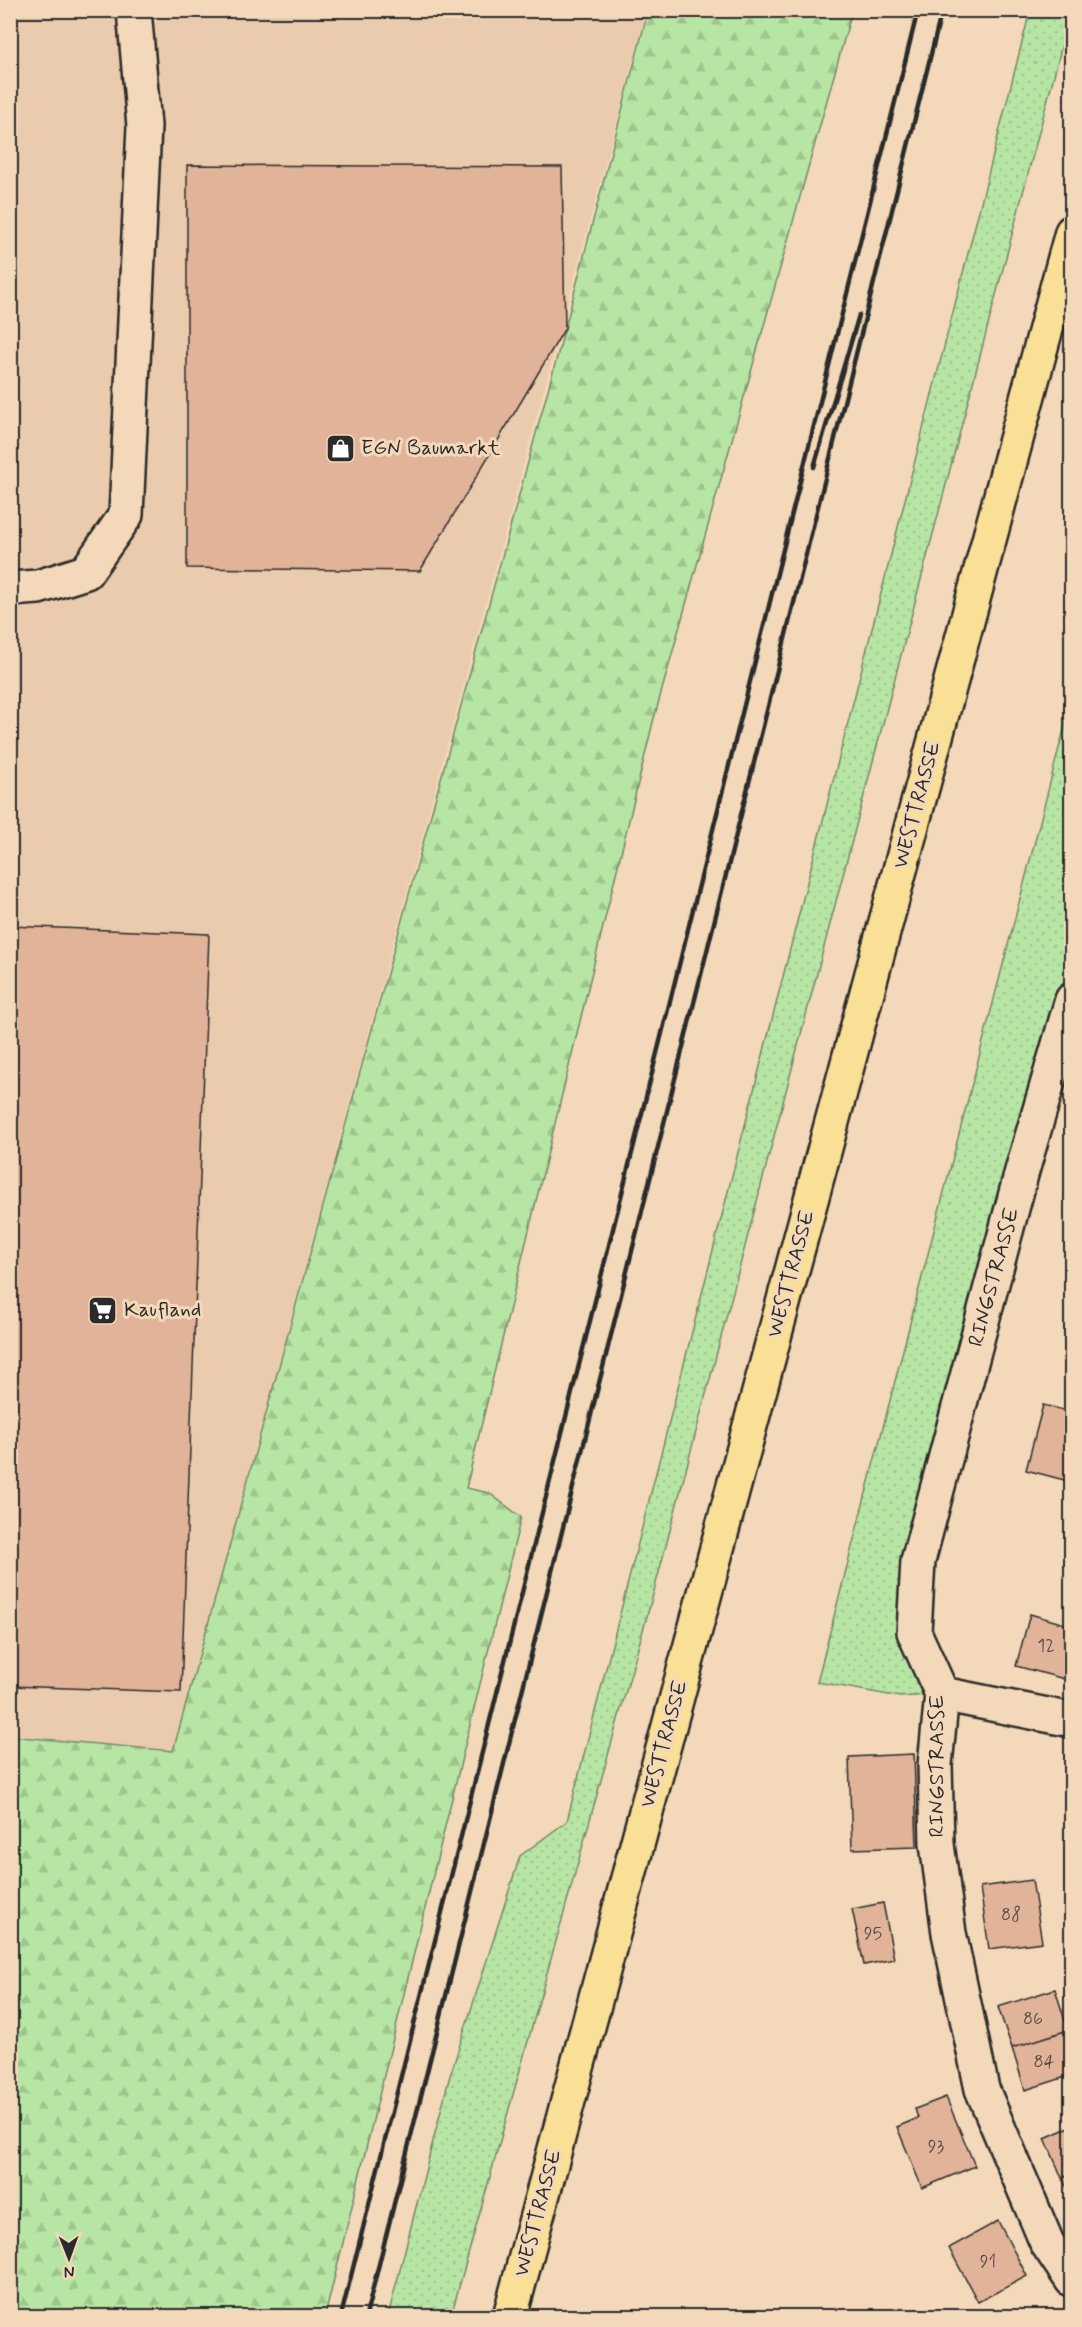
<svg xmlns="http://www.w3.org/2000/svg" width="1082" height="2327" font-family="Mynerve,sans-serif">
  <defs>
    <pattern id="grass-dots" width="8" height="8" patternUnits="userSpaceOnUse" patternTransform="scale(1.5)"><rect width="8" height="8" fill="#b7e5a4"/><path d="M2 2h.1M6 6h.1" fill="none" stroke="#9ec58d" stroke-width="1.8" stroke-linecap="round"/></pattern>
    <pattern id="forest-firs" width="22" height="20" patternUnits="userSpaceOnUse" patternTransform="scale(1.5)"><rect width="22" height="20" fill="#b7e5a4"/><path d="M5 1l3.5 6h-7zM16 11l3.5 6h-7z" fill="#9ec58d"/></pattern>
  </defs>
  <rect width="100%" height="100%" fill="#f3d9ba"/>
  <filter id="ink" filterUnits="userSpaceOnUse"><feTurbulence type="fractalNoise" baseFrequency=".0167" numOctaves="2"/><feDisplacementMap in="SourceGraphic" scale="12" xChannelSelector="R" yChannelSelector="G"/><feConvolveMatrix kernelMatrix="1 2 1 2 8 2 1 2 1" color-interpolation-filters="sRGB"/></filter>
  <g filter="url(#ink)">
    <path fill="#eacbad" d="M10,11H647L173,1751L11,1736Z"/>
    <path fill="url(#grass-dots)" stroke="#718868" stroke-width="1.5" d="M1030,11H1071L654,1591L451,2316H388L449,2079L520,1856L567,1821Z
      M1071,702V1007L918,1561L942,1694L900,1697L817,1682Z"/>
    <path fill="url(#forest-firs)" stroke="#718868" stroke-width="1.5" d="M648,11H852L653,722L466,1488L489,1493L521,1517L325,2316H11L10,1736L173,1751L565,328Z"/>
    <path fill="#e1b399" stroke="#2b2b2b" stroke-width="1.5" d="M10,10H15L12,241H10Z
      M187,165L562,167L565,328L420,571L187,568Z
      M10,926L209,934L181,1692L10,1686Z
      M1043,1405L1072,1412V1482L1026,1470Z
      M1030,1614L1072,1626V1681L1016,1666Z
      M914,1754L917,1847L852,1849L849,1757Z
      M1032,1880L1042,1942L989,1949L980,1887Z
      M883,1903L894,1959L864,1965L852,1909Z
      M1055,1989L1068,2030L1012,2048L998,2007Z
      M1068,2030L1072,2040V2075L1025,2090L1012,2048Z
      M946,2097L975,2166L922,2188L897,2127L918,2118L915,2109Z
      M1072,2126V2174L1062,2178L1045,2138Z
      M1072,2174V2198L1062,2178Z
      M998,2221L1027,2276L978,2302L949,2248Z"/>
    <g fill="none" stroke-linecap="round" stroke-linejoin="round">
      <defs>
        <path id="minor" d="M10,589L38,587L86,572L126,515L144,126L134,10
          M1072,1000L1022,1171L918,1561L914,1632L942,1694L935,1765L937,1844L949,1933L982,2089L1047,2243L1072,2280
          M942,1694L1072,1720"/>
        <path id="major" d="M510,2316L1072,232"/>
      </defs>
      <use href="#minor" stroke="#2b2b2b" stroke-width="38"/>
      <use href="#major" stroke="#2b2b2b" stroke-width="38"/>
      <use href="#minor" stroke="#f3d9ba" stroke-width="33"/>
      <use href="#major" stroke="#fadf96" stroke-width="33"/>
      <path stroke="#2b2b2b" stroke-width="4.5" d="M814,467L859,315
        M341,2316L918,10
        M366,2316L942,10"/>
    </g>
  </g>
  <defs>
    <symbol id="shop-square" viewBox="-11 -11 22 22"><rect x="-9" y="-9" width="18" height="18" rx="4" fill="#2b2b2b" stroke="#f3d9ba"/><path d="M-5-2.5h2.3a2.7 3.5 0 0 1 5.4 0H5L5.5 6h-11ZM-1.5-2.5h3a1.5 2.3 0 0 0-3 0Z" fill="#fff"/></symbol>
    <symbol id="supermarket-square" viewBox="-11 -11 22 22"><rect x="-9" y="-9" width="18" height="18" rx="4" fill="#2b2b2b" stroke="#f3d9ba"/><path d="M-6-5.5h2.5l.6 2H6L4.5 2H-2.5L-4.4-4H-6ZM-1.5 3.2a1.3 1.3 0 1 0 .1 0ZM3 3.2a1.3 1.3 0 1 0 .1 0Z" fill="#fff"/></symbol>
  </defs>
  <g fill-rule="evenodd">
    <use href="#shop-square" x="324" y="432" width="33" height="33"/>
    <use href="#supermarket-square" x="86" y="1294" width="33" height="33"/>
  </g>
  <g text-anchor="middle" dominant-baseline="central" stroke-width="6" stroke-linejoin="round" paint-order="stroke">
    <g font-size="18" fill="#584d46">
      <text x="1046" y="1646">12</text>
      <text x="1011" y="1915">88</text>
      <text x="873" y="1934">95</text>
      <text x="1033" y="2019">86</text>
      <text x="1044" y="2062">84</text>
      <text x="936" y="2147">93</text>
      <text x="988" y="2262">91</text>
    </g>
    <g font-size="21" fill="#2b2b2b" stroke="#f3d9ba" text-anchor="start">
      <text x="361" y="448">EGN Baumarkt</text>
      <text x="124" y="1310">Kaufland</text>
    </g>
    <g font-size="21" fill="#2b2b2b" stroke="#f3d9ba">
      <text transform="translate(917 805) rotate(-75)">WESTTRASSE</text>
      <text transform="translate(791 1274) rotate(-75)">WESTTRASSE</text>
      <text transform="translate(994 1277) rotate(-75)">RINGSTRASSE</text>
      <text transform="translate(664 1744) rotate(-75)">WESTTRASSE</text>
      <text transform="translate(937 1766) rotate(-90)">RINGSTRASSE</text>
      <text transform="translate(538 2213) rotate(-75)">WESTTRASSE</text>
    </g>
  </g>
  <rect width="1082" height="2327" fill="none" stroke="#f3d9ba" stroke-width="36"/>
  <rect x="18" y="18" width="1046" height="2291" fill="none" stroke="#2b2b2b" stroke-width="2" filter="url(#ink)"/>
  <g transform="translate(69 2258) rotate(179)" stroke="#f3d9ba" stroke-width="4.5" paint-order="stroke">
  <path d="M0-4.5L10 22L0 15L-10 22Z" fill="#2b2b2b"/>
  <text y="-9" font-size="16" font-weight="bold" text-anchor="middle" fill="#2b2b2b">N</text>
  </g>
</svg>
